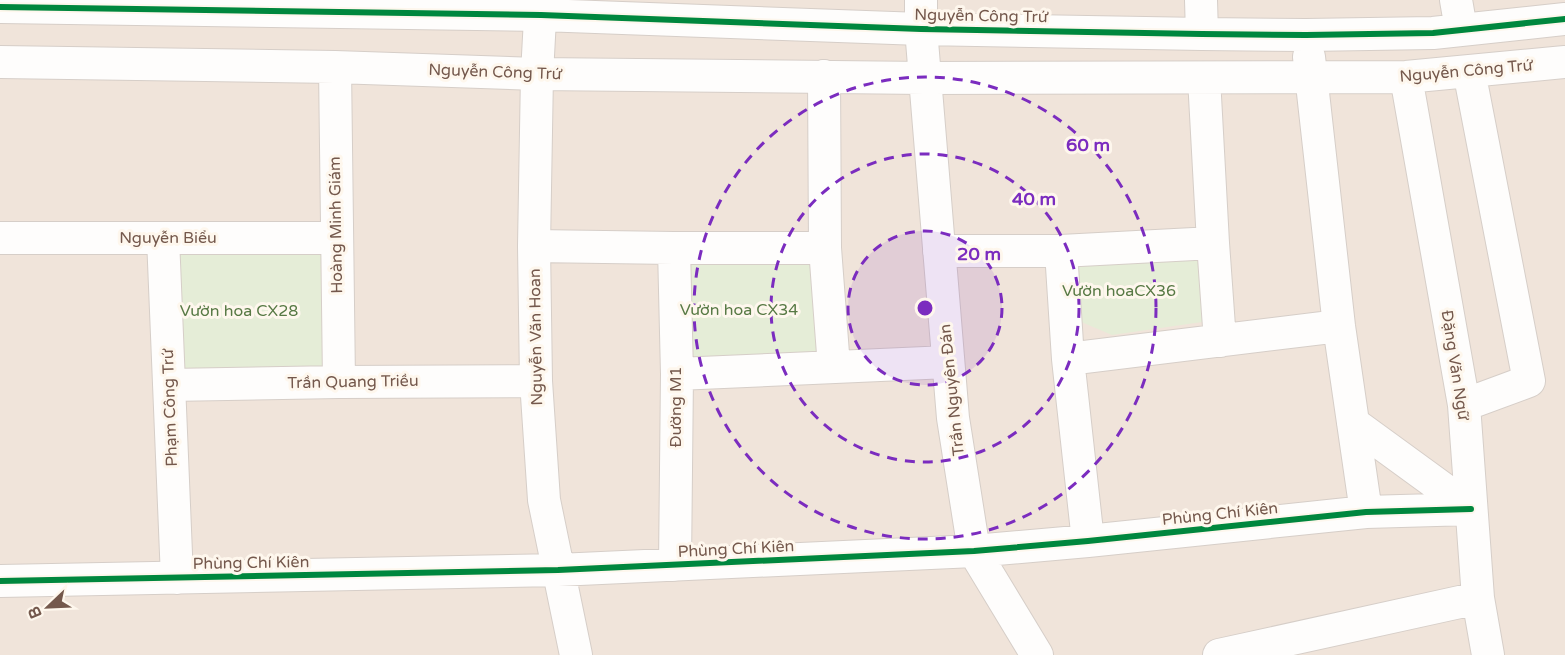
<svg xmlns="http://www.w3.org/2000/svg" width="1565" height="655" font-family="'Varela Round',sans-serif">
  <rect width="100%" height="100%" fill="#f7f2ec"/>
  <path fill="#f0e4da" d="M0,0H1565V655H0Z"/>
  <path fill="#e5edd7" d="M163,238H336L339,382L169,385Z
    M1213,243L1216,320L1112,335L1079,321L1061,251Z
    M688,261H819L827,340L816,354L691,362Z"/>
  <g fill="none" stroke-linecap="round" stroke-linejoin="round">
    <defs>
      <path id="minor" d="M541,0L537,74L534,246L536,381L544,500L576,655
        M921,0V29L953,418L974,551L1037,655
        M1201,0L1202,34
        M1456,0L1461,29
        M0,7L541,15L921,29L1202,34L1306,35L1433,33L1565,19
        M1309,57L1339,326L1366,512
        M0,62L335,67L537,74L925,78L1406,77L1565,62
        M335,67L339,382
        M824,76L825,248L834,367
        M1406,77L1464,405L1478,598L1488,655
        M1204,78L1213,243L1220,341
        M0,238H336
        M163,238L177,578
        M534,246L674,248H825
        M674,248L677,374L675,565
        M939,251H1061L1213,243
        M1061,251L1068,359L1088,541
        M1068,359L1339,326
        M677,374L948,362
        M169,385L339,382L536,381
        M1464,405L1529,381L1469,71
        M1353,423L1471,509
        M0,581L558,570L974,551L1088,541L1366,512L1471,509
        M1219,655L1478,598"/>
    </defs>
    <use href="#minor" stroke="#d6cec8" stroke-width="34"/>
    <use href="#minor" stroke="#fefdfc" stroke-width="32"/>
    <defs>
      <path id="cycleway" d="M0,7L541,15L921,29L1202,34L1306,35L1433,33L1565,19
        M0,581L558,570L974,551L1088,541L1366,512L1471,509"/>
    </defs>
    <use href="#cycleway" stroke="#fef7ed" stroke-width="10"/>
    <use href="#cycleway" stroke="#00873e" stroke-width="6"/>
  </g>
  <circle cx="925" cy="308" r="77" fill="#7b2cbf" fill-opacity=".12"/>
  <g fill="none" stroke="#7b2cbf" stroke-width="3" stroke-dasharray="10 8">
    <circle cx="925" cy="308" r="77"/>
    <circle cx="925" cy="308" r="154"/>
    <circle cx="925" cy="308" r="231"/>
  </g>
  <g text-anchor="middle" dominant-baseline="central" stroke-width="6" stroke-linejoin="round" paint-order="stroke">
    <g font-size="16" fill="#74584c" stroke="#fef7ed">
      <text transform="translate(981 16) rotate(1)">Nguyễn Công Trứ</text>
      <text transform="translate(1466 71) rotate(-5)">Nguyễn Công Trứ</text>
      <text transform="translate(495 72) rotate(2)">Nguyễn Công Trứ</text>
      <text transform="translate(336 225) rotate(-91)">Hoàng Minh Giám</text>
      <text x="168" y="238">Nguyễn Biểu</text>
      <text transform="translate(536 337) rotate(-91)">Nguyễn Văn Hoan</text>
      <text transform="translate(1455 365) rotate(81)">Đặng Văn Ngữ</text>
      <text transform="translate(353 382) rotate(-1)">Trần Quang Triều</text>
      <text transform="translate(952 390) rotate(-96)">Trần Nguyên Đán</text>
      <text transform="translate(676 407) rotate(-90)">Đường M1</text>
      <text transform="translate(170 408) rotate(-92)">Phạm Công Trứ</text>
      <text transform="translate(1220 514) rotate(-6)">Phùng Chí Kiên</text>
      <text transform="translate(736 549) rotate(-3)">Phùng Chí Kiên</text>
      <text transform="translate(251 563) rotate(-1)">Phùng Chí Kiên</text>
    </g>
    <g font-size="16" fill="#577944" stroke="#fef7ed">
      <text x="1119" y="291">Vườn hoaCX36</text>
      <text x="739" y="310">Vườn hoa CX34</text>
      <text x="239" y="311">Vườn hoa CX28</text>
    </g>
  </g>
  <circle cx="925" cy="308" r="9" fill="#7b2cbf" stroke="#fef7ed" stroke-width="3"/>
  <g font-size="18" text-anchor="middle" font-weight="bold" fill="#7b2cbf" stroke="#fef7ed" stroke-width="6" stroke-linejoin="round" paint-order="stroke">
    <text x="1088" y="151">60 m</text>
    <text x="1034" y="205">40 m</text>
    <text x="979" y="260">20 m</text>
  </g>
  <g transform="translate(48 607) rotate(247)" stroke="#fef7ed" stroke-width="4.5" paint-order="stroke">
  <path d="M0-4.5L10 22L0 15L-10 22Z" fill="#74584c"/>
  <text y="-9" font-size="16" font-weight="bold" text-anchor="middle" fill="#74584c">B</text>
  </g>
</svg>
